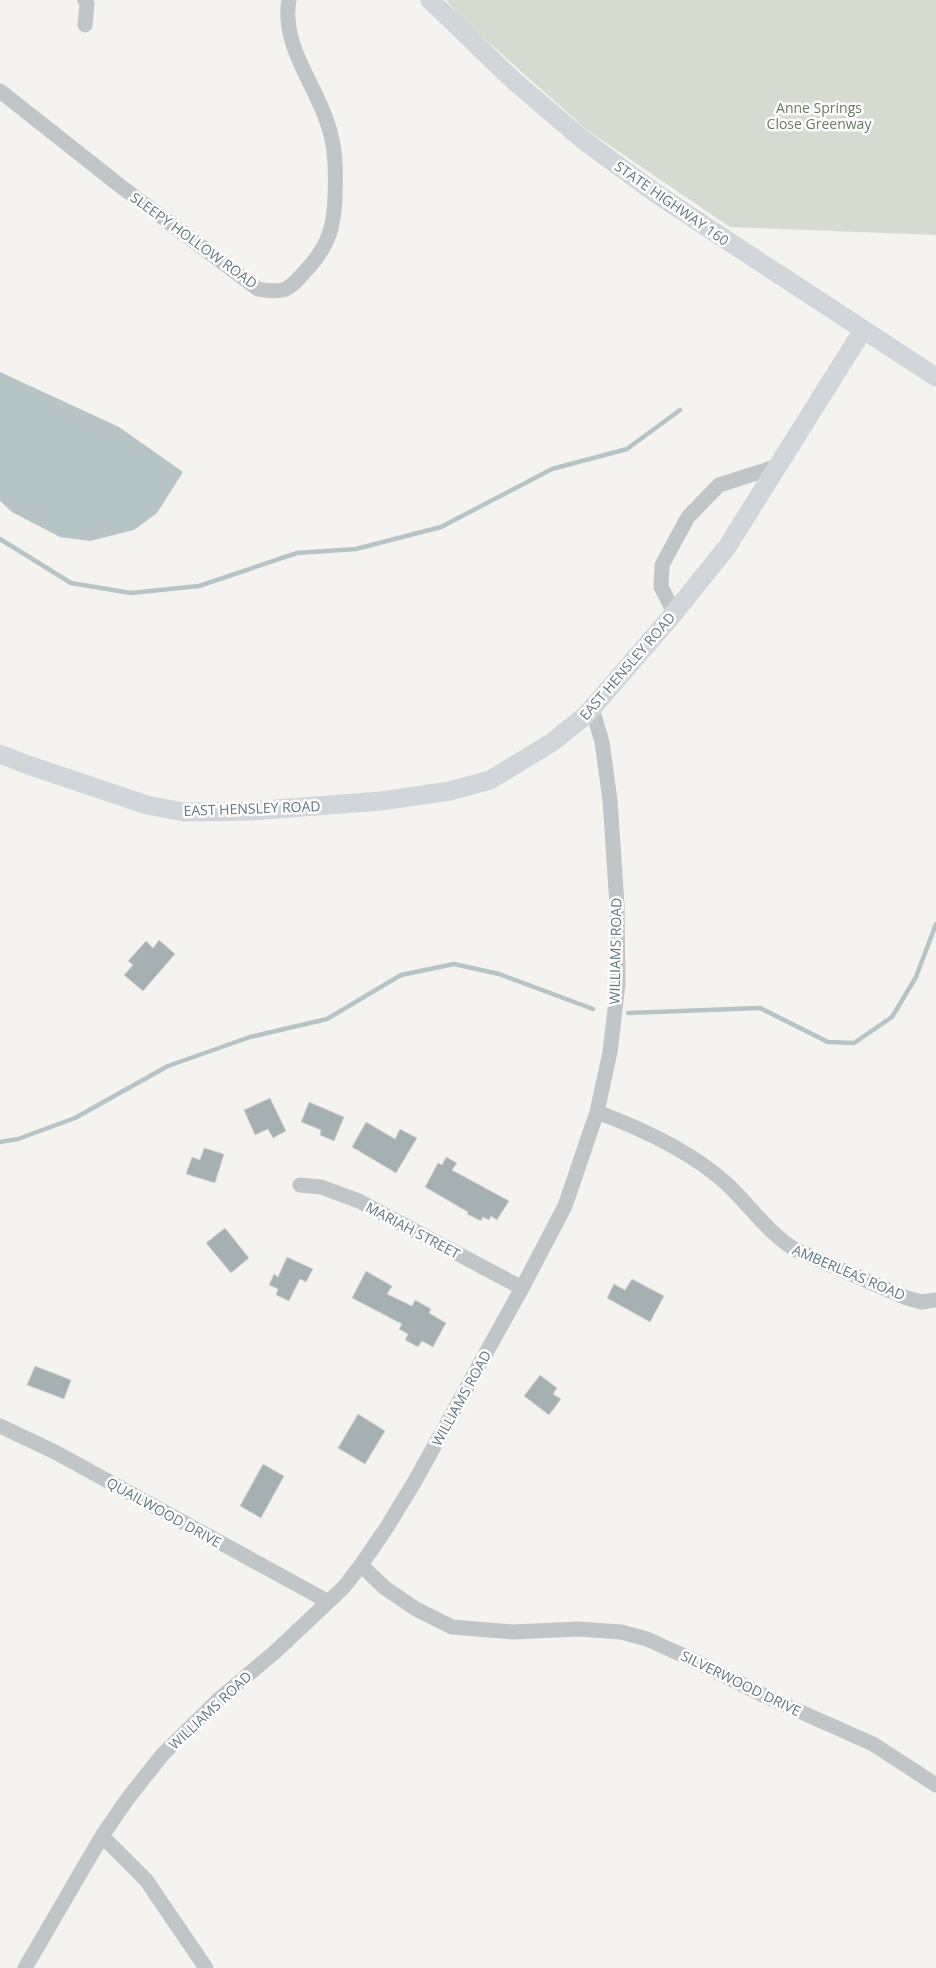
<svg xmlns="http://www.w3.org/2000/svg" width="936" height="1968" font-family="'Open Sans',sans-serif">
  <rect width="100%" height="100%" fill="#f4f3ef"/>
  <path fill="#d6dbd0" d="M446,0H936V235L730,227L587,130L461,18Z"/>
  <path fill="#b6c4c6" d="M0,372L119,427L183,472L157,513L134,530L90,541L60,537L12,512L0,501Z"/>
  <g fill="none" stroke-linecap="round" stroke-linejoin="round">
    <path stroke="#b6c4c6" stroke-width="4.5" d="M0,539L71,583L131,593L199,586L297,553L356,549L441,527L552,469L627,449L680,410
      M628,1013L760,1008L828,1042L854,1043L892,1017L916,977L936,924
      M0,1142L18,1139L75,1118L168,1066L250,1037L327,1019L401,975L454,964L499,974L593,1009"/>
  </g>
  <path fill="#a5b0b3" stroke="#d5d4d2" d="M159,940L175,954L143,991L124,975L133,965L128,961L146,941L153,948Z
    M270,1098L286,1131L273,1138L268,1129L255,1135L244,1110Z
    M309,1102L344,1117L334,1141L320,1135L321,1130L301,1122Z
    M366,1122L395,1139L400,1129L417,1138L396,1173L352,1147Z
    M204,1148L224,1154L215,1183L186,1174L192,1157L200,1160Z
    M446,1157L457,1163L452,1170L509,1201L497,1220L491,1216L489,1220L483,1217L481,1221L467,1214L468,1212L425,1187L438,1163L442,1165Z
    M225,1228L249,1258L231,1273L206,1243Z
    M287,1257L313,1269L306,1282L300,1279L289,1301L276,1295L278,1289L269,1285L274,1274L278,1277Z
    M366,1271L392,1286L387,1294L412,1306L415,1300L431,1309L429,1313L446,1323L433,1347L422,1341L418,1347L405,1340L408,1334L399,1329L402,1324L352,1298Z
    M632,1279L664,1296L650,1322L607,1298L614,1284L625,1290Z
    M35,1366L71,1380L64,1399L27,1385Z
    M540,1375L557,1388L553,1394L561,1399L549,1415L524,1396Z
    M358,1414L385,1431L365,1464L338,1448Z
    M263,1464L284,1476L261,1518L240,1506Z"/>
  <g fill="none" stroke-linecap="round" stroke-linejoin="round">
    <path stroke="#c0c5c7" stroke-width="15" d="M85,0L87,4L85,25
      M0,91L119,185L258,289C289,295 290,287 309,267C329,245 334,225 335,197C336,172 336,146 327,122C314,82 281,44 289,0
      M674,612L661,587L662,565L688,517L719,485L778,466
      M597,1112C640,1128 693,1153 727,1184C751,1207 768,1233 796,1250L907,1298L922,1302L936,1300
      M300,1185L321,1187L359,1201L522,1288
      M0,1426L55,1452L327,1601
      M361,1565L385,1588L416,1609L452,1627L513,1632L578,1629L621,1632L647,1639L691,1659L765,1696L873,1744L936,1785
      M102,1836L146,1880L206,1968
      M25,1968L102,1836L128,1798L163,1754L217,1701L276,1651L344,1587L361,1565L387,1527L415,1481L522,1288L565,1206L597,1112L610,1052L618,984L617,905L610,800L602,742L592,708"/>
    <path stroke="#d0d6d9" stroke-width="19" d="M430,0L514,81L582,139L654,192L711,230L936,377
      M0,754L28,765L147,805L184,812L252,811L381,801L450,791L490,780L551,743L586,715L670,618L727,547L863,330"/>
  </g>
  <g text-anchor="middle" dominant-baseline="central" stroke-width="5" stroke-linejoin="round" paint-order="stroke">
    <g font-size="14" fill="#697861" stroke="#fff">
      <text x="819" y="107">Anne Springs<tspan x="819" dy="16">Close Greenway</tspan></text>
    </g>
    <g font-size="14" fill="#627781" stroke="#fff">
      <text transform="translate(672 203) rotate(35)">STATE HIGHWAY 160</text>
      <text transform="translate(194 240) rotate(36)">SLEEPY HOLLOW ROAD</text>
      <text transform="translate(627 666) rotate(-49)">EAST HENSLEY ROAD</text>
      <text transform="translate(252 808) rotate(-2)">EAST HENSLEY ROAD</text>
      <text transform="translate(615 951) rotate(-89)">WILLIAMS ROAD</text>
      <text transform="translate(413 1230) rotate(28)">MARIAH STREET</text>
      <text transform="translate(849 1272) rotate(23)">AMBERLEAS ROAD</text>
      <text transform="translate(461 1398) rotate(-61)">WILLIAMS ROAD</text>
      <text transform="translate(164 1512) rotate(29)">QUAILWOOD DRIVE</text>
      <text transform="translate(741 1683) rotate(26)">SILVERWOOD DRIVE</text>
      <text transform="translate(210 1710) rotate(-43)">WILLIAMS ROAD</text>
    </g>
  </g>
</svg>
